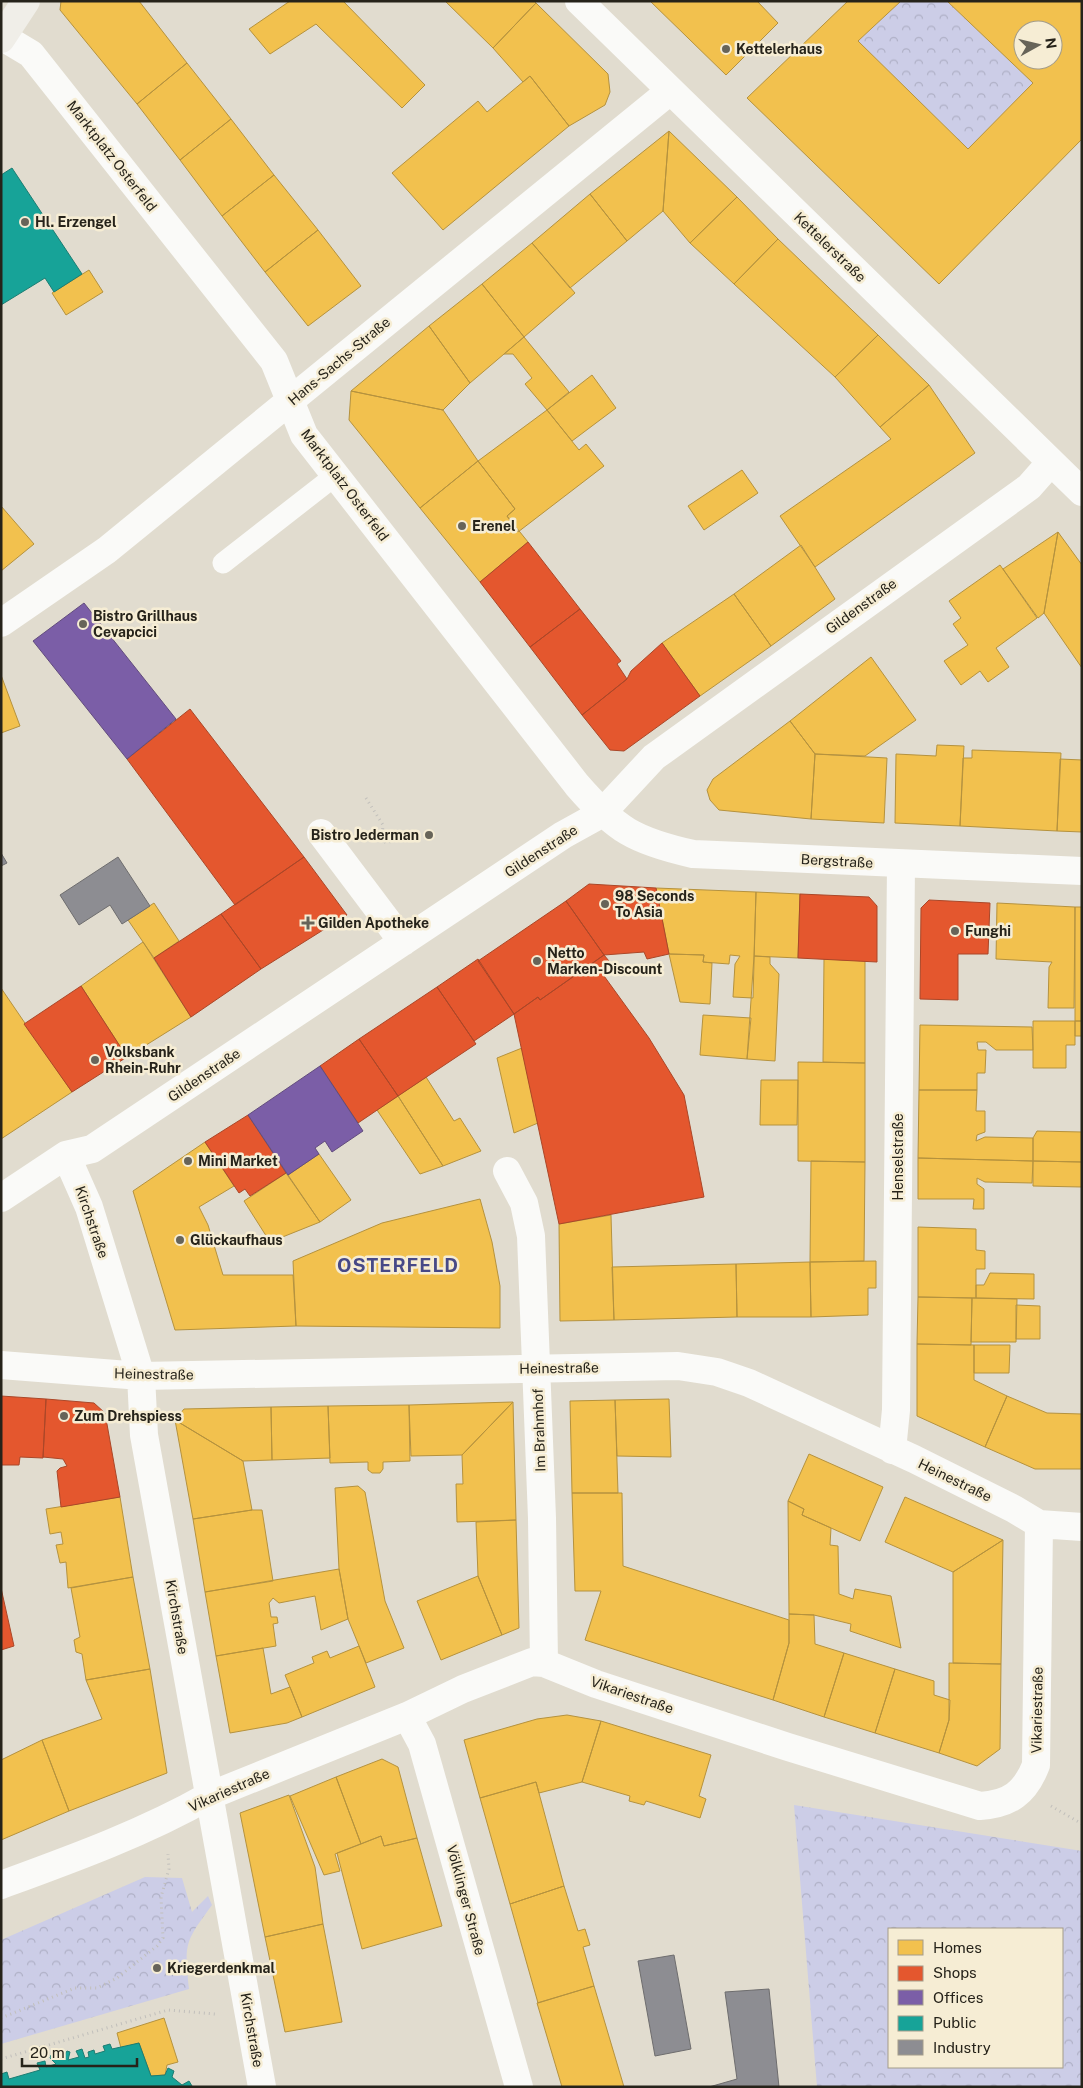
<svg xmlns="http://www.w3.org/2000/svg" width="1083" height="2088" font-family="'Public Sans',sans-serif">
  <defs>
    <pattern id="park-crowns" width="20" height="18" patternUnits="userSpaceOnUse" patternTransform="scale(1.25)"><rect width="20" height="18" fill="#cccde7"/><path d="M2 6a3 3 0 1 1 6 0M12 15a3 3 0 1 1 6 0" fill="none" stroke="#afb0c6"/></pattern>
  </defs>
  <rect width="100%" height="100%" fill="#e1dccf"/>
  <path fill="url(#park-crowns)" fill-rule="evenodd" d="M901,1H947L1033,83L968,149L858,41Z
    M794,1805L1082,1851V2087H817ZM889,1929H1062V2067H889Z
    M145,1877L182,1878L192,1912L208,1896L212,1905C185,1942 184,1943 189,1989L1,2044V1940Z"/>
  <path fill="#f2c14e" stroke="#b5923e" fill-rule="evenodd" d="M61,1H139L187,63L137,104L60,10Z
    M290,1H343L425,85L402,108L316,24L270,54L249,29Z
    M445,1H534L536,3L493,48Z
    M650,1H757L778,23L726,75Z
    M848,1H901L858,41L968,149L1033,83L947,1H1082V139L939,284L747,98ZM1023,30H1053V60H1023Z
    M536,3L608,74L610,92L605,105L569,126L530,76L523,82L493,48Z
    M187,63L231,119L180,160L137,104Z
    M530,76L569,126L443,230L392,173L478,101L487,112Z
    M231,119L274,175L222,216L180,160Z
    M669,131L737,197L690,243L663,211Z
    M669,131L663,211L627,241L590,194Z
    M274,175L318,230L265,272L222,216Z
    M590,194L627,241L570,288L532,243Z
    M737,197L778,239L734,284L690,243Z
    M318,230L361,286L308,326L265,272Z
    M778,239L878,335L835,377L734,284Z
    M532,243L575,293L524,337L482,284Z
    M89,270L103,292L66,315L52,293Z
    M482,284L524,337L470,383L429,326Z
    M429,326L470,383L443,410L351,391Z
    M878,335L929,385L880,427L835,377Z
    M524,337L569,392L547,410L525,384L532,378L513,354H504Z
    M592,375L616,408L572,441L547,410Z
    M929,385L975,453L815,567L780,516L891,439L880,427Z
    M351,391L443,410L478,461L420,508L349,420Z
    M547,410L579,450L586,444L604,466L518,532L507,516L515,509L478,461Z
    M478,461L515,509L507,516L528,542L480,582L420,508Z
    M742,470L758,493L704,530L688,506Z
    M1,506L34,544L1,571Z
    M1058,532L1044,613L1038,618L1003,569Z
    M1058,532L1082,565V668L1044,613Z
    M801,545L835,599L771,646L734,594Z
    M1000,565L1037,618L996,648L1009,667L988,682L980,671L961,685L944,661L968,645L953,624L961,618L949,601Z
    M734,594L771,646L700,696L662,643Z
    M871,657L916,720L865,756L815,754L790,721Z
    M1,675L20,726L1,733Z
    M790,721L815,754L811,819L719,810L710,800L707,790L713,779Z
    M937,745L964,746L960,826L895,823L896,754L936,756Z
    M972,750L1061,753L1057,831L960,826L963,758H972Z
    M815,754L887,758L884,823L811,819Z
    M1060,759L1082,760V832L1057,831Z
    M656,888L756,892L753,998L733,997L735,964L740,956L730,955L729,964L703,962L704,955L669,954Z
    M756,892L800,894L798,958L754,956Z
    M154,903L179,941L154,958L128,920Z
    M997,903L1075,907L1074,1008H1048L1049,967L1052,962L996,959Z
    M1075,907H1082V1021H1075Z
    M143,942L191,1017L127,1057L81,986Z
    M669,954L704,955L703,962L712,963L710,1004L680,1002Z
    M754,956L770,957V964L779,974L775,1061L747,1059Z
    M824,959L865,961V1063L823,1062Z
    M1,988L72,1092L1,1139Z
    M703,1015L751,1018L747,1059L700,1055Z
    M1033,1021H1075V1045H1066V1068H1033Z
    M1075,1021H1082V1036H1075Z
    M920,1025L1032,1027L1033,1050H996L986,1042H977L978,1050H986L985,1073H977V1090H919Z
    M522,1048L538,1123L514,1133L497,1058Z
    M798,1062L865,1063V1162L798,1161Z
    M426,1077L454,1121L460,1118L481,1151L443,1166L398,1096Z
    M761,1080H798L797,1125H760Z
    M919,1090H977L976,1111H985V1132L977,1135L976,1141L985,1137L1033,1138V1161L918,1158Z
    M398,1096L443,1166L420,1174L377,1110Z
    M1037,1131L1082,1132V1162L1033,1161V1138Z
    M205,1142L234,1186L199,1207L208,1225L223,1275H293L296,1326L175,1330L133,1191Z
    M319,1154L351,1200L320,1222L288,1175Z
    M918,1158L1033,1161L1032,1183L985,1182L977,1178V1184L984,1189V1209H973L974,1199H918Z
    M811,1161L865,1162L864,1261L810,1262Z
    M1033,1161L1082,1162V1187L1033,1186Z
    M286,1173L320,1222L270,1242L244,1201Z
    M480,1199L492,1242L500,1286V1328L296,1326L293,1261L382,1223Z
    M611,1215L614,1320L560,1321L559,1224Z
    M918,1227L976,1229V1250L985,1251V1269H976V1298L918,1297Z
    M876,1261V1288H868V1315L811,1317L810,1262Z
    M810,1262L811,1317H737L736,1264Z
    M736,1264L737,1317L614,1320L612,1267Z
    M990,1273L1034,1274V1299L976,1298V1285H984Z
    M918,1297L972,1298L971,1345L917,1344Z
    M972,1298L1017,1299L1016,1342H971Z
    M1016,1305L1040,1306V1339H1016Z
    M917,1344L974,1345V1380L1007,1396L985,1447L917,1416Z
    M974,1345H1010L1009,1373H974Z
    M1007,1396L1047,1413L1082,1414V1469H1035L985,1447Z
    M669,1399L671,1457L617,1456L615,1400Z
    M615,1400L618,1493H572L570,1401Z
    M513,1402L462,1455L411,1456L409,1405Z
    M513,1402L516,1520L457,1522L456,1484H463L462,1455Z
    M409,1405L410,1461L383,1462V1469L380,1473H372L368,1470V1462L330,1463L328,1406Z
    M328,1406L330,1458L272,1460L271,1407Z
    M271,1407L272,1460L243,1461L175,1420L184,1409Z
    M175,1420L243,1461L252,1510L193,1519Z
    M809,1454L883,1487L860,1541L802,1515L804,1509L788,1501Z
    M358,1486L365,1492L385,1601L404,1648L366,1663L348,1619L339,1569L335,1488Z
    M572,1493H622L623,1566L789,1620V1643L773,1700L585,1640L601,1591H575Z
    M120,1497L133,1577L68,1588L66,1562L60,1563L56,1545L63,1544L61,1532L50,1534L46,1509Z
    M905,1497L1003,1540L953,1572L885,1542Z
    M788,1501L804,1509L802,1515L831,1528L830,1545L838,1546L839,1594L853,1599L855,1589L891,1596L901,1648L850,1631L851,1624L814,1615L789,1614Z
    M252,1510H262L273,1581L205,1592L193,1519Z
    M516,1520L519,1628L502,1635L478,1576L476,1522Z
    M1003,1540L1001,1664L953,1663V1572Z
    M339,1569L348,1619L321,1630L315,1596L279,1603L273,1598L269,1603L271,1617H277L278,1623L273,1624L276,1646L216,1656L205,1592Z
    M478,1576L502,1635L441,1660L417,1601Z
    M133,1577L150,1669L86,1680L82,1654L76,1652L74,1640L80,1637L71,1588Z
    M789,1614L814,1615L815,1644L844,1653L824,1717L773,1700L789,1643Z
    M359,1646L375,1687L302,1717L285,1675L314,1663L312,1657L327,1651L330,1658Z
    M263,1648L271,1694L290,1687L302,1717L287,1723L230,1733L216,1656Z
    M844,1653L895,1669L875,1733L824,1717Z
    M949,1663L1001,1664L1000,1749L977,1766L939,1753L949,1720Z
    M150,1669L167,1773L69,1811L42,1740L102,1719L86,1680Z
    M895,1669L934,1681V1695L950,1700L949,1720L939,1753L875,1733Z
    M567,1715L601,1721L582,1782L539,1793L536,1782L480,1798L464,1740L537,1719Z
    M601,1721L711,1755L699,1796L706,1799L700,1818L646,1801L644,1805L629,1801L630,1796L582,1782Z
    M42,1740L69,1811L1,1840V1760Z
    M382,1759L398,1767L417,1838L384,1846L381,1836L361,1844L336,1777Z
    M336,1777L361,1844L335,1854L340,1871L324,1875L290,1796Z
    M536,1782L564,1886L510,1904L480,1798Z
    M289,1795L315,1867L323,1924L265,1937L240,1813Z
    M381,1836L384,1846L417,1838L442,1926L362,1949L337,1853Z
    M564,1886L578,1931L585,1929L590,1945L583,1947L594,1986L538,2003L510,1904Z
    M323,1924L342,2022L285,2032L265,1937Z
    M594,1986L624,2087H562L537,2003Z
    M164,2018L178,2062L167,2065L165,2075L151,2076L139,2043L121,2048L117,2033Z"/>
  <path fill="#e4572e" stroke="#ab4728" d="M528,542L580,609L530,647L480,582Z
    M580,609L621,661L617,664L627,679L582,715L530,647Z
    M662,643L700,696L624,751L610,750L582,715L627,679L631,671Z
    M190,709L304,857L235,905L127,759Z
    M304,857L347,915L261,969L221,914Z
    M589,884L656,888L669,954L647,959L644,952L604,955L566,901Z
    M800,894L869,897L877,906V962L798,958Z
    M929,900L990,903L988,954H958V1000L920,999L921,908Z
    M566,901L604,955L540,1000L538,997L514,1014L478,961Z
    M221,914L261,969L191,1017L154,958Z
    M604,955L609,961L599,969L649,1038L684,1095L704,1197L559,1224L514,1014L538,997L540,1000Z
    M478,959L514,1014L474,1041L437,987Z
    M81,986L127,1057L72,1092L24,1024Z
    M437,987L476,1044L398,1096L359,1039Z
    M359,1039L398,1096L358,1123L320,1066Z
    M248,1115L286,1173L250,1196L245,1189L239,1193L205,1142Z
    M1,1396L46,1399L43,1458L20,1457L19,1465H1Z
    M46,1399L94,1403L105,1413L120,1497L61,1507L57,1471L60,1468L67,1466L63,1459L43,1457Z
    M1,1588L14,1646L1,1650Z"/>
  <path fill="#7b5ea7" stroke="#624c7d" d="M84,603L176,719L127,759L33,641Z
    M320,1066L363,1131L332,1152L325,1141L315,1148L319,1154L288,1175L248,1115Z"/>
  <path fill="#17a398" stroke="#1c7d72" d="M12,168L82,274L54,292L45,278L1,305V175Z
    M139,2043L151,2076L165,2075L168,2068L174,2071L172,2077L182,2085L189,2081L192,2086L1,2087V2074L7,2072L9,2079L40,2070L37,2063L45,2061L46,2067L56,2064L50,2058L51,2055L55,2057L65,2054L67,2051L70,2052L68,2060L79,2057L76,2051L82,2049L85,2058L89,2057L88,2052L94,2050L95,2054L105,2051L103,2046L110,2044L112,2049Z"/>
  <path fill="#8d8d92" stroke="#6e6d6e" d="M1,853L7,863L1,866Z
    M118,857L150,906L122,924L110,905L79,925L60,895Z
    M674,1955L691,2049L655,2056L638,1961Z
    M769,1989L779,2087H709L737,2079L725,1992Z"/>
  <g fill="none" stroke-linecap="round" stroke-linejoin="round">
    <path stroke="#c1bfbb" stroke-width="3" stroke-dasharray="1 4" stroke-linecap="butt" d="M366,798L383,825L382,838L386,843L390,842
      M1051,1806L1082,1824
      M1,2018L75,1988H97L117,1978L157,1946L163,1938L161,1897L169,1869L168,1854
      M1,2059L168,2010L215,2014"/>
    <path stroke="#fafaf8" stroke-width="21" d="M223,563L336,475"/>
    <path stroke="#fafaf8" stroke-width="28" d="M579,1L1082,492
      M1,36L31,54L274,361L304,435L577,785C616,830 635,841 693,854L1082,871
      M1,623L107,550L670,91
      M321,833L403,942
      M66,1155L89,1207L141,1376L144,1435L262,2087
      M507,1171L524,1203L531,1236L542,1518L544,1663
      M1,1198L66,1155L92,1149L563,835L601,814L654,757L1029,487L1051,462
      M1,1365L141,1376L678,1366L717,1372L749,1383L914,1459L1014,1509L1039,1524L1082,1527
      M892,1450L896,1410L901,864
      M407,1716L422,1744L519,2087
      M1,1885C72,1859 144,1833 209,1796L407,1716L463,1689L532,1662L544,1663L596,1684L788,1747L980,1806C1010,1804 1025,1793 1036,1765L1039,1524"/>
    <path stroke="#f0eee8" stroke-width="28" d="M1,39L26,1"/>
  </g>
  <g fill="#676459" stroke="#f6edd4" stroke-width="2">
    <circle cx="726" cy="49" r="5"/>
    <circle cx="25" cy="222" r="5"/>
    <circle cx="462" cy="526" r="5"/>
    <circle cx="83" cy="624" r="5"/>
    <circle cx="429" cy="835" r="5"/>
    <circle cx="605" cy="904" r="5"/>
    <path d="M305.5 915.5h5v5h5v5h-5v5h-5v-5h-5v-5h5z"/>
    <circle cx="955" cy="931" r="5"/>
    <circle cx="537" cy="961" r="5"/>
    <circle cx="95" cy="1060" r="5"/>
    <circle cx="188" cy="1161" r="5"/>
    <circle cx="180" cy="1240" r="5"/>
    <circle cx="64" cy="1416" r="5"/>
    <circle cx="157" cy="1968" r="5"/>
  </g>
  <g text-anchor="middle" dominant-baseline="central" stroke-width="5" stroke-linejoin="round" paint-order="stroke">
    <g font-size="14" font-weight="bold" fill="#26231a" stroke="#f6edd4" text-anchor="start">
      <text x="736" y="49">Kettelerhaus</text>
      <text x="35" y="222">Hl. Erzengel</text>
      <text x="472" y="526">Erenel</text>
      <text x="93" y="616">Bistro Grillhaus<tspan x="93" dy="16">Cevapcici</tspan></text>
      <text x="419" y="835" text-anchor="end">Bistro Jederman</text>
      <text x="615" y="896">98 Seconds<tspan x="615" dy="16">To Asia</tspan></text>
      <text x="318" y="923">Gilden Apotheke</text>
      <text x="965" y="931">Funghi</text>
      <text x="547" y="953">Netto<tspan x="547" dy="16">Marken-Discount</tspan></text>
      <text x="105" y="1052">Volksbank<tspan x="105" dy="16">Rhein-Ruhr</tspan></text>
      <text x="198" y="1161">Mini Market</text>
      <text x="190" y="1240">Glückaufhaus</text>
      <text x="74" y="1416">Zum Drehspiess</text>
      <text x="167" y="1968">Kriegerdenkmal</text>
    </g>
    <g font-size="14" fill="#26231a" stroke="#f6edd4">
      <text transform="translate(112 156) rotate(52)">Marktplatz Osterfeld</text>
      <text transform="translate(830 247) rotate(44)">Kettelerstraße</text>
      <text transform="translate(339 361) rotate(-40)">Hans-Sachs-Straße</text>
      <text transform="translate(345 485) rotate(53)">Marktplatz Osterfeld</text>
      <text transform="translate(861 606) rotate(-36)">Gildenstraße</text>
      <text transform="translate(541 851) rotate(-33)">Gildenstraße</text>
      <text transform="translate(837 861) rotate(3)">Bergstraße</text>
      <text transform="translate(204 1075) rotate(-34)">Gildenstraße</text>
      <text transform="translate(898 1157) rotate(-90)">Henselstraße</text>
      <text transform="translate(92 1222) rotate(71)">Kirchstraße</text>
      <text transform="translate(559 1368) rotate(-1)">Heinestraße</text>
      <text transform="translate(154 1374) rotate(1)">Heinestraße</text>
      <text transform="translate(539 1430) rotate(-92)">Im Brahmhof</text>
      <text transform="translate(955 1480) rotate(26)">Heinestraße</text>
      <text transform="translate(177 1617) rotate(80)">Kirchstraße</text>
      <text transform="translate(632 1695) rotate(19)">Vikariestraße</text>
      <text transform="translate(1037 1710) rotate(-89)">Vikariestraße</text>
      <text transform="translate(229 1790) rotate(-24)">Vikariestraße</text>
      <text transform="translate(466 1900) rotate(75)">Völklinger Straße</text>
      <text transform="translate(252 2030) rotate(80)">Kirchstraße</text>
    </g>
    <g font-size="19" font-weight="bold" letter-spacing="1" fill="#474987" stroke="#f6edd4">
      <text x="398" y="1265">OSTERFELD</text>
    </g>
  </g>
  <rect width="1083" height="2088" fill="none" stroke="#26231a" stroke-width="5"/>
  <rect x="888" y="1928" width="175" height="140" fill="#f6edd4" stroke="#a39c8a"/>
  <rect x="898" y="1940" width="25" height="15" fill="#f2c14e" stroke="#a39c8a"/>
  <text x="933" y="1953" font-size="15" fill="#26231a">Homes</text>
  <rect x="898" y="1966" width="25" height="15" fill="#e4572e" stroke="#a39c8a"/>
  <text x="933" y="1978" font-size="15" fill="#26231a">Shops</text>
  <rect x="898" y="1990" width="25" height="15" fill="#7b5ea7" stroke="#a39c8a"/>
  <text x="933" y="2003" font-size="15" fill="#26231a">Offices</text>
  <rect x="898" y="2016" width="25" height="15" fill="#17a398" stroke="#a39c8a"/>
  <text x="933" y="2028" font-size="15" fill="#26231a">Public</text>
  <rect x="898" y="2040" width="25" height="15" fill="#8d8d92" stroke="#a39c8a"/>
  <text x="933" y="2053" font-size="15" fill="#26231a">Industry</text>
  <g transform="translate(1038 45) rotate(82)"><circle r="24" fill="#f6edd4" stroke="#a39c8a"/>
  <path d="M0-4L9 19L0 12L-9 19Z" fill="#676459"/>
  <text y="-8" font-size="14" font-weight="bold" text-anchor="middle" fill="#26231a">N</text>
  </g>
  <path d="M22 2058v8h115v-8" fill="none" stroke="#26231a" stroke-width="2.5"/>
  <text x="30" y="2058" font-size="15" fill="#26231a" stroke="#f6edd4" stroke-width="4" paint-order="stroke">20 m</text>
</svg>
